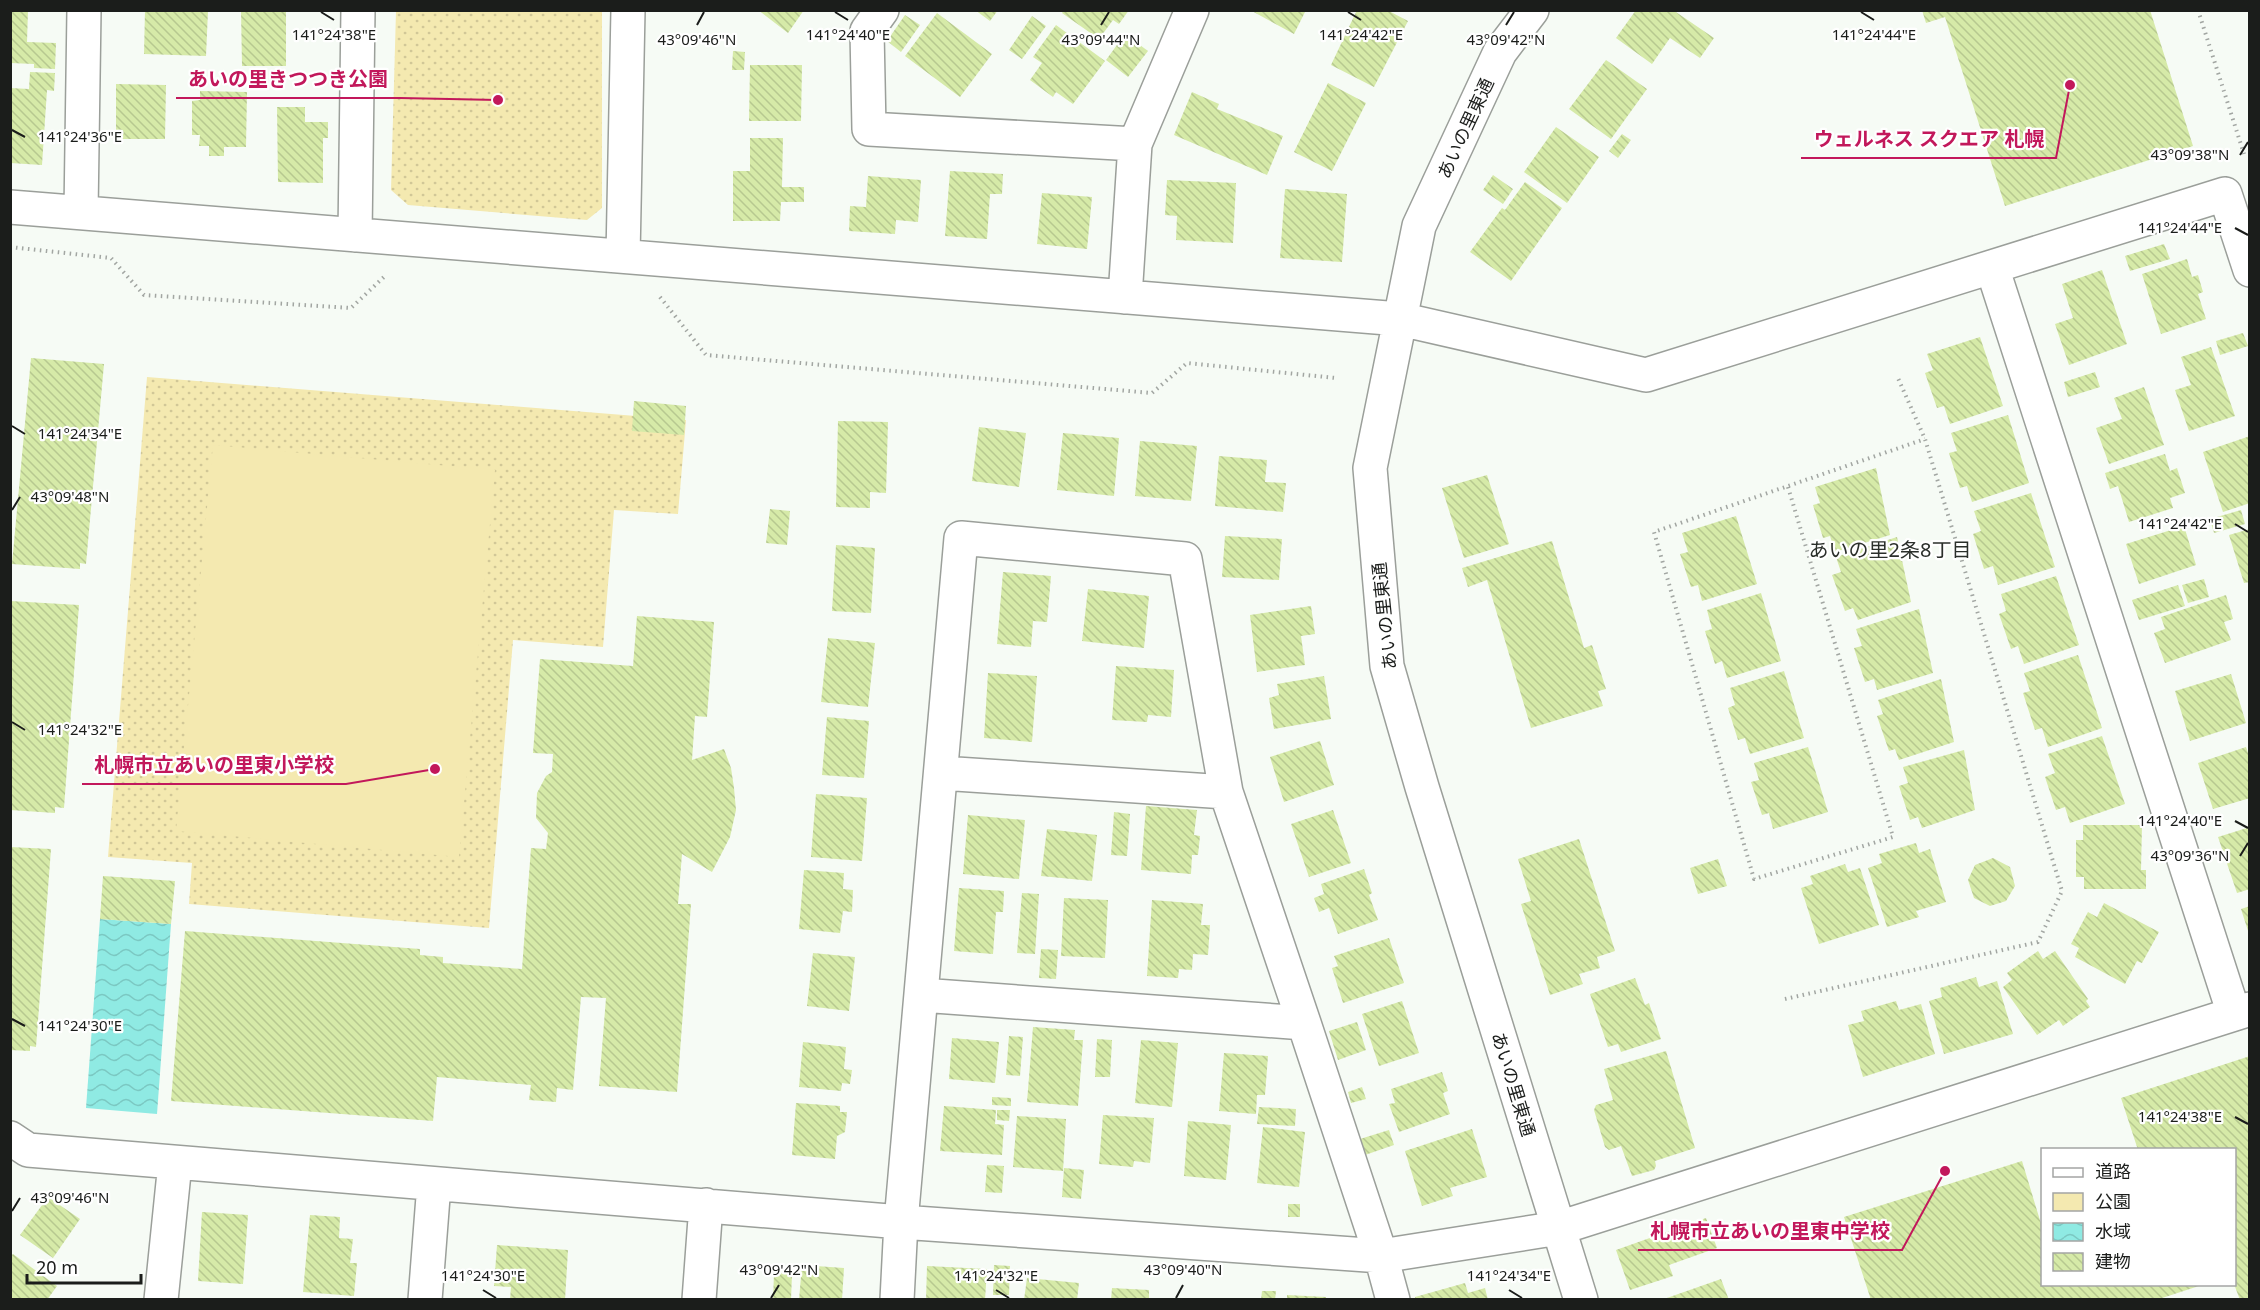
<svg xmlns="http://www.w3.org/2000/svg" width="2260" height="1310" font-family="'Noto Sans','Noto Sans JP',sans-serif">
  <defs>
    <pattern id="green-dots" width="8" height="8" patternUnits="userSpaceOnUse" patternTransform="scale(1.5)"><rect width="8" height="8" fill="#f4e9b0"/><path d="M2 2h.1M6 6h.1" fill="none" stroke="#d1c797" stroke-width="1.8" stroke-linecap="round"/></pattern>
    <pattern id="water-waves" width="16" height="10" patternUnits="userSpaceOnUse" patternTransform="scale(1.5)"><rect width="16" height="10" fill="#8feae3"/><path d="M0 5q4-4 8 0t8 0" fill="none" stroke="#7bc8c2"/></pattern>
    <pattern id="building-back-hatch" width="6" height="6" patternUnits="userSpaceOnUse" patternTransform="scale(1.5)"><rect width="6" height="6" fill="#d6eaa8"/><path d="M-1 5l2 2M0 0l6 6M5-1l2 2" fill="none" stroke="#b7c890"/></pattern>
  </defs>
  <rect width="100%" height="100%" fill="#f6fbf5"/>
  <path fill="url(#green-dots)" d="M396,11H602V208L587,220L408,205L391,190Z
    M147,377L686,420L678,514L614,510L603,647L513,640L489,928L189,904L192,863L108,857Z"/>
  <path fill="#f4e9b0" d="M213,445L495,470L459,857L176,831Z"/>
  <path fill="url(#water-waves)" d="M100,919L171,924L157,1114L86,1108Z"/>
  <path fill="url(#building-back-hatch)" d="M10,10H28L27,42L56,43L55,69L34,68V64L10,63Z
    M145,10L208,11L206,56L144,54Z
    M241,10H286V66H242Z
    M758,10H804L788,33Z
    M975,10H998L990,21Z
    M1064,10H1129L1119,24L1113,20L1099,39L1062,13Z
    M1250,10H1306L1294,34Z
    M1357,10H1387L1408,21L1374,87L1331,65Z
    M1636,10H1673L1714,38L1700,58L1670,38L1652,64L1616,38Z
    M1922,10H2150L2193,146L2005,206L1945,17L1926,23Z
    M937,13L992,54L960,97L905,56Z
    M905,15L920,25L901,52L887,41Z
    M1032,16L1046,26L1022,59L1009,50Z
    M1056,25L1105,61L1073,104L1056,92L1053,97L1030,80L1042,63L1033,57Z
    M1125,34L1148,51L1128,77L1106,60Z
    M733,51L745,52L744,70H732Z
    M1606,60L1647,89L1611,139L1569,109Z
    M750,65H802L801,121H749Z
    M30,72L55,73L54,91L47,90L42,165L10,163V88L29,89Z
    M1328,83L1366,103L1332,171L1294,152Z
    M116,84L166,85L165,139H116Z
    M200,91L247,92L246,147H224V156H209V146H199L200,135H192V101L200,100Z
    M1192,92L1219,104L1217,109L1283,136L1267,175L1174,135Z
    M277,107H305V122H328V138H323V183L278,182Z
    M1556,127L1599,157L1567,203L1524,172Z
    M1622,134L1631,140L1618,158L1609,151Z
    M750,138H783L782,187H804V202H781L780,221H733V171H750Z
    M950,171L1003,174L1002,194H990L987,239L945,236Z
    M1493,175L1513,189L1503,204L1483,190Z
    M868,176L921,180L918,222L896,220L895,234L849,231L850,206L866,207Z
    M1167,180L1236,183L1233,243L1176,240L1177,216L1165,215Z
    M1525,182L1562,208L1511,281L1470,252L1502,208L1505,210Z
    M1285,189L1347,194L1342,262L1280,258Z
    M1042,193L1092,197L1087,249L1037,244Z
    M2164,244L2170,259L2130,271L2125,256Z
    M2187,259L2192,277L2198,275L2203,292L2198,294L2206,319L2161,334L2142,274Z
    M2102,270L2127,344L2069,365L2055,324L2073,318L2062,284Z
    M2243,333L2248,346L2220,355L2216,341Z
    M1980,337L2003,406L1950,424L1944,406L1937,408L1925,373L1933,370L1927,354Z
    M2211,347L2235,416L2189,431L2175,390L2191,385L2181,357Z
    M31,358L104,364L86,564L80,563V569L12,564Z
    M2095,372L2100,387L2068,397L2064,382Z
    M2144,387L2164,445L2109,464L2096,428L2122,419L2114,398Z
    M634,401L686,406L684,435L632,431Z
    M2008,415L2029,483L1972,502L1967,486L1960,488L1949,453L1957,451L1951,433Z
    M838,421L888,422L886,493L870,492V508L836,507Z
    M979,427L1026,433L1019,487L972,481Z
    M1063,433L1119,438L1114,496L1057,490Z
    M2250,436V503L2223,512L2203,452Z
    M1140,441L1197,446L1191,501L1135,496Z
    M2165,454L2170,471L2177,468L2185,493L2170,498L2173,508L2129,522L2118,486L2110,489L2105,473Z
    M1219,456L1267,460L1265,482L1286,483L1283,512L1215,506Z
    M1876,468L1890,535L1835,552L1830,536L1823,538L1813,505L1820,503L1815,487Z
    M1487,475L1509,544L1464,558L1442,488Z
    M2031,493L2055,567L1998,585L1993,566L1984,569L1973,534L1981,531L1974,511Z
    M770,509L790,511L787,545L766,543Z
    M2241,510L2245,524L2214,533L2210,519Z
    M1736,516L1757,584L1702,601L1698,585L1691,587L1680,554L1688,552L1682,533Z
    M2184,526L2196,565L2139,584L2126,544Z
    M2250,529V582L2244,583L2229,535Z
    M1225,536L1282,539L1279,580L1222,577Z
    M1897,537L1911,602L1858,620L1853,608L1845,611L1832,575L1841,572L1836,557Z
    M1552,541L1584,648L1592,645L1606,689L1598,691L1603,706L1531,728L1487,580L1468,587L1462,568Z
    M836,545L875,548L871,613L832,611Z
    M1003,572L1051,576L1047,622L1033,621L1031,647L997,644Z
    M2056,576L2079,645L2024,664L2018,646L2011,649L1999,614L2006,611L2001,594Z
    M2204,579L2209,597L2188,603L2182,585Z
    M2178,585L2185,606L2139,620L2132,600Z
    M1088,589L1149,596L1144,648L1082,641Z
    M1761,593L1781,661L1727,678L1722,661L1715,664L1705,631L1712,629L1707,610Z
    M2226,595L2233,619L2224,622L2231,640L2165,663L2154,633L2165,629L2161,617Z
    M10,601L79,605L64,808L55,807V813L10,810Z
    M1311,606L1315,634L1301,636L1305,665L1257,672L1250,615Z
    M1919,609L1933,673L1877,690L1874,679L1865,682L1854,648L1862,646L1856,629Z
    M637,616L714,622L707,717L695,716L692,760L724,749L731,768L734,788L736,810L730,837L712,872L682,854L678,904H691L677,1092L599,1086L606,998L581,997L573,1090L557,1088L556,1102L529,1100L531,1085L437,1077L433,1121L171,1101L185,931L420,949V955L443,957V963L522,969L531,848L546,849L548,833L536,818L537,793L546,776L552,772L553,754L533,753L540,659L633,666Z
    M828,638L875,643L868,707L821,702Z
    M2078,655L2102,728L2048,747L2042,728L2035,730L2023,693L2030,691L2024,673Z
    M1116,666L1174,670L1171,717L1148,715L1147,722L1112,720Z
    M1784,671L1804,738L1750,754L1745,738L1738,740L1728,708L1735,705L1730,688Z
    M988,673L1037,676L1032,742L984,738Z
    M2231,674L2246,723L2190,741L2175,691Z
    M1324,676L1331,719L1274,729L1269,698L1279,695L1277,684Z
    M1941,679L1954,742L1899,760L1895,749L1889,751L1877,716L1883,714L1878,700Z
    M827,717L869,721L864,778L822,775Z
    M2102,736L2125,804L2070,823L2065,807L2056,810L2045,777L2055,773L2048,754Z
    M1320,741L1334,785L1284,802L1270,757Z
    M1808,747L1828,812L1773,829L1769,813L1762,815L1751,782L1759,780L1754,763Z
    M2246,747L2250,759V798L2213,809L2198,763Z
    M1964,750L1975,810L1922,828L1918,817L1910,820L1899,786L1908,783L1903,767Z
    M816,794L867,798L862,861L811,857Z
    M1146,806L1197,810L1194,835L1200,836L1198,855H1192L1191,874L1141,870Z
    M1333,810L1351,863L1309,877L1291,824Z
    M1114,812L1130,814L1127,856L1111,855Z
    M968,815L1025,820L1019,879L963,874Z
    M2083,825H2142L2141,870H2146V889H2084V877H2076V840H2083Z
    M2250,827V889L2237,893L2218,837Z
    M1047,829L1097,835L1092,881L1041,876Z
    M1579,839L1615,951L1597,957L1600,968L1579,974L1583,984L1550,995L1521,904L1531,901L1518,859Z
    M1916,843L1919,853L1930,849L1946,902L1916,911L1919,917L1887,927L1868,868L1882,863L1879,854Z
    M10,847L51,849L36,1047L30,1046V1051L10,1050Z
    M1993,858L2010,867L2015,886L2006,901L1990,906L1974,898L1968,880L1975,865Z
    M1718,859L1727,886L1698,894L1690,868Z
    M1845,864L1848,872L1860,868L1879,925L1819,944L1801,888L1813,884L1810,876Z
    M1364,869L1372,893L1369,895L1378,920L1338,934L1329,908L1319,912L1314,898L1324,894L1321,884Z
    M804,870L844,873L843,889L853,890L852,912L843,911L840,933L799,929Z
    M103,876L175,881L171,924L100,919Z
    M959,888L1004,891L1003,912H996L993,954L954,951Z
    M1022,893L1039,894L1035,954L1017,953Z
    M1064,898L1108,900L1105,958L1061,956Z
    M1152,900L1203,904L1201,925H1210L1208,955L1193,954L1192,970L1179,969L1178,978L1147,976Z
    M2104,903L2159,932L2142,963L2137,961L2125,984L2075,957L2079,948L2071,944L2088,912L2097,917Z
    M2250,906V934H2249L2241,909Z
    M1389,938L1404,983L1343,1003L1332,968L1338,966L1334,956Z
    M1041,949L1058,950L1056,979L1039,978Z
    M2038,951L2043,959L2055,951L2088,999L2086,1001L2090,1007L2063,1026L2059,1020L2037,1035L2003,987L2012,980L2007,973Z
    M813,953L855,957L849,1011L807,1006Z
    M1976,977L1979,987L1997,981L2013,1034L1944,1054L1929,1001L1942,997L1940,988Z
    M1635,978L1645,1005L1649,1003L1661,1039L1621,1052L1618,1044L1608,1047L1590,994Z
    M1402,1001L1419,1053L1379,1066L1362,1014Z
    M1896,1001L1899,1010L1921,1004L1935,1054L1863,1077L1848,1025L1864,1021L1861,1011Z
    M1357,1022L1366,1050L1338,1060L1329,1031Z
    M1033,1027L1075,1030L1074,1040H1083L1078,1106L1027,1102Z
    M1009,1036L1023,1037L1020,1076L1006,1075Z
    M952,1038L999,1042L995,1083L949,1079Z
    M1097,1039L1112,1040L1110,1077H1095Z
    M1141,1040L1178,1043L1172,1107L1135,1103Z
    M803,1042L846,1047L844,1069L852,1070L850,1084L842,1083L841,1091L799,1087Z
    M1666,1051L1695,1148L1655,1161L1656,1166L1654,1170L1632,1176L1621,1146L1609,1150L1605,1147L1594,1110L1596,1105L1613,1100L1604,1069Z
    M1224,1053L1268,1056L1265,1095H1257L1256,1114L1219,1111Z
    M2250,1056V1300H2240L2234,1284V1150H2138L2121,1098Z
    M1442,1072L1448,1091L1443,1093L1450,1114L1399,1132L1389,1104L1395,1103L1391,1089Z
    M1362,1087L1366,1099L1351,1103L1348,1092Z
    M992,1097L1011,1098V1106L992,1105Z
    M796,1103L840,1106V1112H847L845,1132L837,1136L835,1159L792,1155Z
    M944,1106L996,1110L995,1124L1004,1125L1002,1155L940,1151Z
    M1259,1107L1296,1109L1295,1126L1257,1124Z
    M997,1110H1010L1009,1121L997,1120Z
    M1103,1115L1154,1118L1150,1163L1134,1161L1133,1167L1099,1164Z
    M1017,1116L1066,1119L1063,1171L1013,1167Z
    M1188,1121L1231,1125L1226,1180L1184,1176Z
    M1263,1127L1305,1132L1299,1187L1257,1183Z
    M1472,1129L1487,1177L1450,1188L1453,1196L1422,1206L1405,1151Z
    M1389,1130L1394,1145L1365,1155L1360,1139Z
    M2022,1161L2042,1227V1284L2202,1285L2156,1300H1871L1844,1217Z
    M987,1165L1004,1166L1002,1193L985,1192Z
    M1064,1168L1084,1170L1081,1199L1062,1197Z
    M48,1197L80,1219L53,1258L20,1235Z
    M1288,1204H1300V1217H1288Z
    M202,1212L248,1215L243,1284L198,1281Z
    M310,1215L340,1217L339,1238L353,1239L350,1263H357L354,1296L303,1292Z
    M1706,1218L1717,1248L1669,1265L1673,1276L1630,1290L1616,1250Z
    M497,1245L568,1250L565,1300H510L511,1287L494,1286Z
    M13,1254L57,1286L47,1300H10V1257Z
    M802,1265L844,1268L842,1300H799Z
    M994,1265L1010,1266L1009,1295H993Z
    M927,1266L987,1269L985,1300H926Z
    M774,1273L792,1274L791,1300H773Z
    M1027,1278L1079,1283L1077,1300H1024Z
    M1721,1279L1729,1300H1664V1299Z
    M1465,1283L1468,1293L1485,1288L1488,1300H1415V1297Z
    M1112,1288L1149,1290V1300H1111Z
    M1262,1291H1276L1275,1300H1261Z
    M1287,1295L1326,1297V1300H1287Z"/>
  <g fill="none" stroke-linecap="round" stroke-linejoin="round">
    <defs>
      <path id="minor" d="M882,10L867,31L869,129L1135,144
        M1532,10L1500,52L1419,226L1370,468L1387,666L1422,787L1581,1300
        M10,207L1400,319L1646,375L2225,194L2250,270
        M81,212L84,10
        M355,235L358,10
        M623,256L628,10
        M1992,267L2234,1014
        M1125,297L1135,144L1192,10
        M941,773L1226,792
        M921,995L1304,1023
        M10,1138L28,1150L901,1222L1381,1256L1559,1228L2250,1009
        M161,1300L175,1163
        M425,1300L434,1184
        M699,1300L706,1205
        M897,1300L901,1222L961,538L1185,559L1226,792L1304,1023L1381,1256L1393,1300"/>
    </defs>
    <use href="#minor" stroke="#9b9f9a" stroke-width="36"/>
    <path stroke="#a2a6a2" stroke-width="4" stroke-dasharray="1.5 4.5" stroke-linecap="butt" d="M2198,10L2244,154
      M10,247L111,258L144,295L351,308L386,275
      M660,297L706,355L1152,393L1187,363L1336,378
      M1788,487L1893,837L1754,879L1654,532L1925,439
      M1785,999L2038,942L2062,891L1925,439L1897,376"/>
    <use href="#minor" stroke="#fff" stroke-width="33"/>
  </g>
  <path fill="none" stroke="#1b1d1b" stroke-width="2" d="M321,12L334,20M835,12L848,20M1348,12L1361,20M1861,12L1874,20M697,25L704,12M1101,25L1109,12M1506,25L1514,12M12,130L25,137M2240,155L2248,142M2235,228L2248,235M12,426L25,434M12,510L20,497M2235,524L2248,532M12,722L25,730M2235,821L2248,828M2240,856L2248,843M12,1019L25,1026M2235,1117L2248,1124M12,1211L20,1198M483,1290L496,1298M996,1290L1009,1298M1509,1290L1522,1298M771,1298L779,1285M1176,1298L1183,1285"/>
  <g text-anchor="middle" dominant-baseline="central" stroke-width="4.5" stroke-linejoin="round" paint-order="stroke">
    <g font-size="18" fill="#1b1d1b" stroke="#fff">
      <text transform="translate(1465 128) rotate(-65)">あいの里東通</text>
      <text transform="translate(1384 616) rotate(-96)">あいの里東通</text>
      <text transform="translate(1514 1084) rotate(73)">あいの里東通</text>
    </g>
    <g font-size="20" fill="#2b2f2b" stroke="#fff">
      <text x="1890" y="549">あいの里2条8丁目</text>
    </g>
  </g>
  <g font-size="15" text-anchor="middle" fill="#1b1d1b" stroke="#fff" stroke-width="4.5" stroke-linejoin="round" paint-order="stroke">
    <text x="334" y="40">141°24'38"E</text>
    <text x="848" y="40">141°24'40"E</text>
    <text x="1361" y="40">141°24'42"E</text>
    <text x="1874" y="40">141°24'44"E</text>
    <text x="697" y="45">43°09'46"N</text>
    <text x="1101" y="45">43°09'44"N</text>
    <text x="1506" y="45">43°09'42"N</text>
    <text x="80" y="142">141°24'36"E</text>
    <text x="2190" y="160">43°09'38"N</text>
    <text x="2180" y="233">141°24'44"E</text>
    <text x="80" y="439">141°24'34"E</text>
    <text x="70" y="502">43°09'48"N</text>
    <text x="2180" y="529">141°24'42"E</text>
    <text x="80" y="735">141°24'32"E</text>
    <text x="2180" y="826">141°24'40"E</text>
    <text x="2190" y="861">43°09'36"N</text>
    <text x="80" y="1031">141°24'30"E</text>
    <text x="2180" y="1122">141°24'38"E</text>
    <text x="70" y="1203">43°09'46"N</text>
    <text x="779" y="1275">43°09'42"N</text>
    <text x="1183" y="1275">43°09'40"N</text>
    <text x="483" y="1281">141°24'30"E</text>
    <text x="996" y="1281">141°24'32"E</text>
    <text x="1509" y="1281">141°24'34"E</text>
  </g>
  <path fill="none" stroke="#c2185b" stroke-width="2" d="M498 100L400 98H176M2070 85L2056 158H1801M435 769L346 784H82M1945 1171L1902 1250H1638"/>
  <g fill="#c2185b" stroke="#fff" stroke-width="2">
    <circle cx="498" cy="100" r="6"/>
    <circle cx="2070" cy="85" r="6"/>
    <circle cx="435" cy="769" r="6"/>
    <circle cx="1945" cy="1171" r="6"/>
  </g>
  <g font-size="20" text-anchor="middle" font-weight="bold" fill="#c2185b" stroke="#fff" stroke-width="4.5" stroke-linejoin="round" paint-order="stroke">
    <text x="288" y="86">あいの里きつつき公園</text>
    <text x="1929" y="146">ウェルネス スクエア 札幌</text>
    <text x="214" y="772">札幌市立あいの里東小学校</text>
    <text x="1770" y="1238">札幌市立あいの里東中学校</text>
  </g>
  <rect width="2260" height="1310" fill="none" stroke="#1b1d1b" stroke-width="24"/>
  <rect x="2041" y="1148" width="195" height="138" fill="#ffffff" stroke="#a4a5a4" stroke-width="1.5"/>
  <rect x="2053" y="1168" width="30" height="9" fill="#ffffff" stroke="#a4a5a4" stroke-width="1.5"/>
  <text x="2095" y="1178" font-size="18" fill="#1b1d1b">道路</text>
  <rect x="2053" y="1193" width="30" height="18" fill="#f4e9b0" stroke="#a4a5a4" stroke-width="1.5"/>
  <text x="2095" y="1208" font-size="18" fill="#1b1d1b">公園</text>
  <rect x="2053" y="1223" width="30" height="18" fill="url(#water-waves)" stroke="#a4a5a4" stroke-width="1.5"/>
  <text x="2095" y="1238" font-size="18" fill="#1b1d1b">水域</text>
  <rect x="2053" y="1253" width="30" height="18" fill="url(#building-back-hatch)" stroke="#a4a5a4" stroke-width="1.5"/>
  <text x="2095" y="1268" font-size="18" fill="#1b1d1b">建物</text>
  <path d="M27 1274v9h114v-9" fill="none" stroke="#1b1d1b" stroke-width="3"/>
  <text x="36" y="1274" font-size="18" fill="#1b1d1b" stroke="#ffffff" stroke-width="4.5" paint-order="stroke">20 m</text>
</svg>
